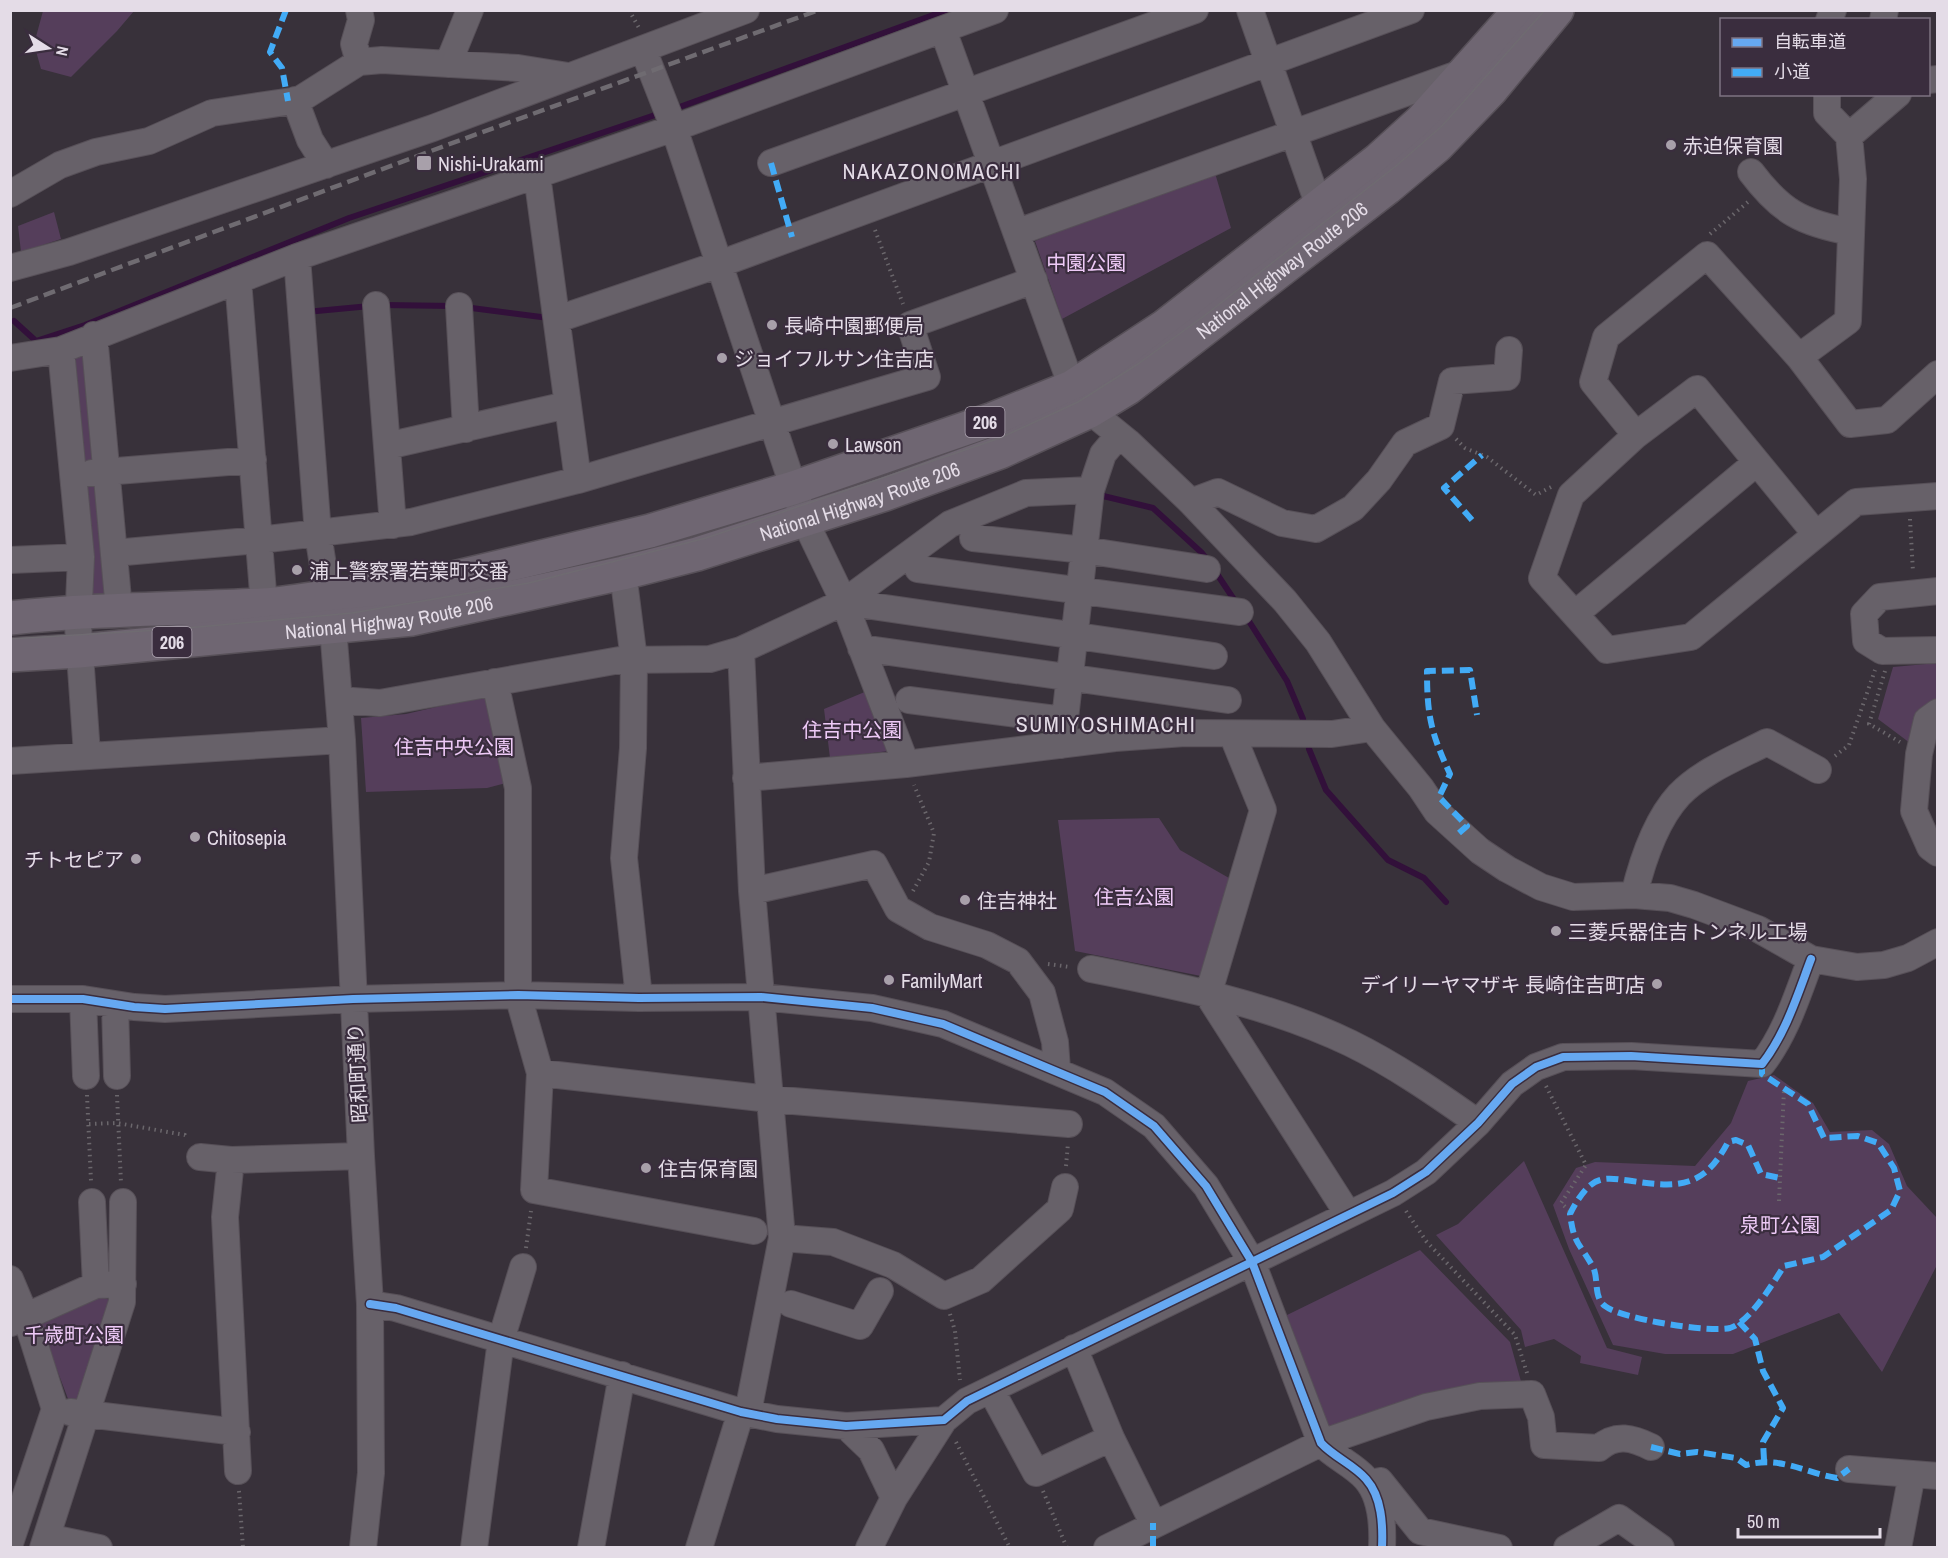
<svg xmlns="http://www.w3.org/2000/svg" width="1948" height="1558" font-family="'Archivo Narrow','Noto Sans JP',sans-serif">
  <rect width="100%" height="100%" fill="#38313a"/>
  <path fill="#553e5b" d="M43,11V10L134,11L117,31L71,77L41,69L34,44Z
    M1213,166L1231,228L1062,319L1035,241Z
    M54,212L61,239L21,252L18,226Z
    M91,348L104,469L76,470L66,357Z
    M104,477L114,605L82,608L77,479Z
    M1937,663V700L1910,743L1878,719L1893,667Z
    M867,691L889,751L830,758L824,709Z
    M488,695L506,783L487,788L366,792L361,718L406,714Z
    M1159,818L1180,850L1229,878L1201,976L1075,951L1058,820Z
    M1774,1075L1813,1103L1830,1132L1872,1130L1889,1144L1907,1186L1937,1218V1265L1882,1372L1839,1313L1733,1354H1665L1613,1345L1569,1249L1553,1205L1576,1168L1595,1162L1695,1166L1731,1123L1748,1081Z
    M1524,1161L1607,1348L1642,1357L1638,1375L1580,1363L1581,1356L1554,1339L1525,1347L1521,1330L1436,1235L1458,1224Z
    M1420,1250L1510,1342L1522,1385L1328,1430L1287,1315Z
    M91,1293L113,1301L80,1406L70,1404L38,1320Z"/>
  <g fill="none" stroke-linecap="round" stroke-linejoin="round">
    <path stroke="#32103a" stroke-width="6" d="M674,109L947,10
      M383,305L454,306
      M464,307L549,318
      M306,312L370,306
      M14,321L36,341L85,325L349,218L661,113
      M1099,495L1153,508L1202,553L1209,562
      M1215,571L1237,604
      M1245,615L1287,681L1303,719
      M1309,749L1326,790L1388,860L1424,878L1446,902"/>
    <defs>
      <path id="minor" d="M1250,10L1319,206
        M1829,20L1833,10
        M1883,20L1885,10
        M943,30L1072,387
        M643,49L674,128L804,519L844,602L906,764
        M359,62L354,44L361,20L359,10
        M448,64L470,10
        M1928,80L1938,79
        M295,100L310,140L326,165
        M1849,136L1898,94
        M771,163L1195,10
        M1751,172C1781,212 1802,223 1851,232
        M537,175L578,480
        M10,194L60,165L96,152L149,141L212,113L299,100L359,62L382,60L518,68L568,76
        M1018,232L1461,73
        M297,257L318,534L333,628L342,740L361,1156L370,1304L371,1473L363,1548
        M10,268L69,252L433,128L746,10
        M238,280L264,605
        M376,305L393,525
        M459,306L466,429
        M558,319L717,265L1411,10
        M94,335L119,610
        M61,350L81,557L78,626L87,754
        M1799,357L1848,321L1853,179L1849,136L1827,113V94
        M10,358L61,350L297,257L674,128L995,10
        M1090,411L1128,442L1191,502L1285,601L1318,642L1372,728L1421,788L1437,812L1480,851L1507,869L1541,887L1573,897L1634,895L1670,898L1694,905L1758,929L1811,959L1857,967L1884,965L1908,958L1938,942
        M1636,435L1593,382L1606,337L1707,255L1799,357L1850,424L1887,420L1938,374
        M387,446L567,405
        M92,473L253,460
        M1191,502L1218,492L1282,523L1316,529L1353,508L1379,480L1405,443L1441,426L1452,381L1507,377L1509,350
        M1815,533L1697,389L1636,435L1571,495L1542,578L1607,650L1691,637L1856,502L1938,496
        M973,538L1084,550L1207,569
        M114,553L259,540L411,522L578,480L927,377L910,325L1034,280
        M10,560L81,557
        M918,569L1240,612
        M623,573L634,660L633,748L624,858L639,998
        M1938,591L1880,597L1864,614L1866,641L1882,651L1938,650
        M844,602L1214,656
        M1575,614L1756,463
        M861,648L1228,700
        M741,650L752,891L782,1238L748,1412
        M495,682L518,788V995L540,1073
        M339,700L380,703L620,660L710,659L741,650L844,602L950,524L1026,493L1091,490
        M909,700L1064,720
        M1938,712L1927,720L1919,754L1914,811L1930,847L1938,853
        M1232,734L1263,810L1208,995L1348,1214
        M1062,745L1091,490L1103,454L1119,435
        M10,761L342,740
        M746,778L906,764L1115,738L1185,733L1332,734L1372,728
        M752,891L874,864L898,909L930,927L987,945L1018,961L1042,993L1055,1042L1057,1070
        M1634,895C1642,862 1656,820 1679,795C1702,771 1738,757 1767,742L1818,770
        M1091,969C1178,986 1269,1004 1350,1043C1395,1065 1437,1094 1478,1123
        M10,999H83L134,1007L165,1009L353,999L518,995L639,998L761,997L872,1008L943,1024L1105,1092L1154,1126L1206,1186L1252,1262L1321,1443C1334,1457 1354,1465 1366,1479C1382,1497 1383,1525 1382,1548
        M83,999L86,1076
        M115,1005L117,1076
        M200,1157L231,1160L361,1156
        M231,1160L225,1217L238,1471
        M92,1202L96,1285
        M754,1231L534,1190L540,1073L769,1099L1069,1124
        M795,1239L833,1242L893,1265L944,1296L981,1280L1060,1209L1065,1187
        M10,1279L26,1317L55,1409L10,1543
        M370,1304L396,1308L741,1412L777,1419L846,1426L944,1420L967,1401L1393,1193L1426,1172L1478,1123L1512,1084L1536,1067L1563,1057L1631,1056L1762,1064C1786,1033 1797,996 1811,959
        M791,1304L860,1326L880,1291
        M11,1323L96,1285L123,1284
        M1074,1348L1111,1438L1153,1523
        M991,1390L1036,1473L1111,1438
        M70,1412L237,1432
        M846,1426L871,1450L894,1498
        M1849,1469L1938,1476
        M1380,1481L1420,1531L1499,1548
        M61,1540L99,1548
        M43,1548L122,1302L123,1202
        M474,1548L501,1340L523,1267
        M591,1548L622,1375
        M699,1548L741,1412
        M869,1548L894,1498L944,1420
        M1107,1548L1321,1443L1426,1407L1480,1396L1532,1394L1541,1417L1544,1445L1599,1448C1616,1433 1633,1438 1651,1447
        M1567,1548L1619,1518L1661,1548
        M1898,1548L1912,1474"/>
      <g id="highway">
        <path d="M10,618C94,609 178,609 262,605C311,602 358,588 407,589L650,531L793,488L993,419L1072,387L1165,326L1378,160L1421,121L1520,10"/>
        <path id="s1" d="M10,655L79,651L412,619L623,573L697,554L885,494L1000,452L1090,411L1128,388L1387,188L1437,146L1491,90L1557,10"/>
      </g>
    </defs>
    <use href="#minor" stroke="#575058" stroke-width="28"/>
    <use href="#highway" stroke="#575058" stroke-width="36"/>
    <path stroke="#6b676c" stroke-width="4" stroke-dasharray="1.5 4.5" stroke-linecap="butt" d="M629,10L639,28
      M875,230L903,304
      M1710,234L1748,202
      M1456,439L1465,448L1487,457L1536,495L1551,487
      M1910,519L1913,572
      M1885,671L1869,724L1900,742
      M1835,756L1849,745L1875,670
      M913,891L929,862L934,833L914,785
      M1048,964L1070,967
      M1546,1086L1586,1165L1561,1203L1571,1212
      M87,1095L91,1181
      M117,1095L121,1183
      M89,1124L117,1123L185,1135L188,1139
      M1066,1166L1068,1143
      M1779,1201L1784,1089
      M1406,1211L1426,1241L1515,1335L1527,1373
      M526,1248L531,1211
      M950,1314L955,1331L960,1380
      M956,1442L1010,1548
      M239,1491L243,1548
      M1043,1491L1067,1548"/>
    <use href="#minor" stroke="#676169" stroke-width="26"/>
    <use href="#highway" stroke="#6f6672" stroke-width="33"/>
    <path stroke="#6f6b71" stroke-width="1.5" d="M10,639L176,629L352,613L529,583L706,538L1000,438L1078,402L1138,364L1208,313L1396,166L1442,126L1545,10"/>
    <path stroke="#6f6b71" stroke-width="4.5" stroke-dasharray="12 6" stroke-linecap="butt" d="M10,308L447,145L819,10"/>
    <path stroke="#42abf6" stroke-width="6" stroke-dasharray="12 6" stroke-linecap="butt" d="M286,10L270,52L282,68L288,101
      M771,163L792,237
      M1472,520L1444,488L1482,455
      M1459,833L1467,826L1439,797L1450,774C1431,733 1427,716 1427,671L1470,670L1477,715
      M1762,1064V1074L1808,1104L1824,1138L1858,1136L1878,1143L1894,1168L1900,1191L1891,1210L1823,1257L1784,1266C1773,1283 1750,1322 1730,1328C1710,1333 1621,1319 1605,1306C1593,1297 1599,1279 1593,1267C1579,1242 1574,1245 1570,1214C1576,1202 1587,1183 1600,1180C1610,1177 1621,1180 1632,1181C1679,1188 1704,1188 1728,1142L1736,1140L1748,1145L1761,1174L1780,1178
      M1739,1322L1755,1339L1763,1371L1783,1408L1763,1442L1764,1460
      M1651,1447L1680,1454L1697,1452L1736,1458L1746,1465C1781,1456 1802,1472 1837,1478L1849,1469
      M1153,1548V1523"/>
    <defs>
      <path id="cycleway" d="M10,999H83L134,1007L165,1009L353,999L518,995L639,998L761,997L872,1008L943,1024L1105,1092L1154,1126L1206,1186L1252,1262L1321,1443C1334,1457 1354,1465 1366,1479C1382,1497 1383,1525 1382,1548
        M370,1304L396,1308L741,1412L777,1419L846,1426L944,1420L967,1401L1393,1193L1426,1172L1478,1123L1512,1084L1536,1067L1563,1057L1631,1056L1762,1064C1786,1033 1797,996 1811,959"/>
    </defs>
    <use href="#cycleway" stroke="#3a2d3e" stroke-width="11"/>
    <use href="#cycleway" stroke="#66a8f1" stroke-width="8"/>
  </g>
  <g fill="#a8a0aa" stroke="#3a2d3e" stroke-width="2">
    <circle cx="1671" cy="145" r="6"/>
    <rect x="416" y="155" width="16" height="16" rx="3"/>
    <circle cx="772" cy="325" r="6"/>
    <circle cx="722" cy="358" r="6"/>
    <circle cx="833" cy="444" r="6"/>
    <circle cx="297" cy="570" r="6"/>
    <circle cx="195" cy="837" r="6"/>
    <circle cx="136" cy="859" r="6"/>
    <circle cx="965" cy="900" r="6"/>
    <circle cx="1556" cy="931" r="6"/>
    <circle cx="889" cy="980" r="6"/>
    <circle cx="1657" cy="984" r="6"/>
    <circle cx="646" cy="1168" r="6"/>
  </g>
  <g text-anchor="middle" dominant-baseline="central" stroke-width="4.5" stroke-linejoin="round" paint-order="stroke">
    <g fill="#3a2d3e" stroke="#b1a8b4" stroke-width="1.5">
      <rect x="965.5" y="407" width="39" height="30" rx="4.5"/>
      <rect x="152.5" y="627" width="39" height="30" rx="4.5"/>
    </g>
    <g font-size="18" font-weight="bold" fill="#e4dce7">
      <text x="985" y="422">206</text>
      <text x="172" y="642">206</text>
    </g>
    <g font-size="20" fill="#e4dce7" stroke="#3a2d3e" text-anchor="start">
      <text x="1683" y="145">赤迫保育園</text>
      <text x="438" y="163">Nishi-Urakami</text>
      <text x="784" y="325">長崎中園郵便局</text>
      <text x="734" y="358">ジョイフルサン住吉店</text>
      <text x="845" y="444">Lawson</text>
      <text x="309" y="570">浦上警察署若葉町交番</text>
      <text x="207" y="837">Chitosepia</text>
      <text x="124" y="859" text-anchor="end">チトセピア</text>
      <text x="977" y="900">住吉神社</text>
      <text x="1568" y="931">三菱兵器住吉トンネル工場</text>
      <text x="901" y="980">FamilyMart</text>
      <text x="1645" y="984" text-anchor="end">デイリーヤマザキ 長崎住吉町店</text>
      <text x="658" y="1168">住吉保育園</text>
    </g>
    <g font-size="20" fill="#eecaf7" stroke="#3a2d3e">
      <text x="1086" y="262">中園公園</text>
      <text x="852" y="729">住吉中公園</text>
      <text x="454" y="746">住吉中央公園</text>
      <text x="1134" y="896">住吉公園</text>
      <text x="1780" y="1224">泉町公園</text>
      <text x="74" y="1334">千歳町公園</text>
    </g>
    <g font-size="20" fill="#e4dce7" stroke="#3a2d3e">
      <text stroke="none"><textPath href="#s1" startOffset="1353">National Highway Route 206</textPath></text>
      <text stroke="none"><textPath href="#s1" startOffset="867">National Highway Route 206</textPath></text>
      <text stroke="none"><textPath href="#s1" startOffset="381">National Highway Route 206</textPath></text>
      <text transform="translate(357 1073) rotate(-93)">昭和町通り</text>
    </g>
    <g font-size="22" letter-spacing="1.5" fill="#e4dce7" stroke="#3a2d3e">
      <text x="932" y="171">NAKAZONOMACHI</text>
      <text x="1106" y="724">SUMIYOSHIMACHI</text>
    </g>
  </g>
  <rect width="1948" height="1558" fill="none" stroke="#e4dce7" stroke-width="24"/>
  <rect x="1720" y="18" width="210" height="78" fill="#3a2d3e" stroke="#7e7382" stroke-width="1.5"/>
  <rect x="1732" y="38" width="30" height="9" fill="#66a8f1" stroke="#7e7382" stroke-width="1.5"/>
  <text x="1774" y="48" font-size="18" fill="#e4dce7">自転車道</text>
  <rect x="1732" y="68" width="30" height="9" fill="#42abf6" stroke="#7e7382" stroke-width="1.5"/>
  <text x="1774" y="78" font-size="18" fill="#e4dce7">小道</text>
  <g transform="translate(48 48) rotate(102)" stroke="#3a2d3e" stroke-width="4.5" paint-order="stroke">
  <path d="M0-4.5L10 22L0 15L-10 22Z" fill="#e4dce7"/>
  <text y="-9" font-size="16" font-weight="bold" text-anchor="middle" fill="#e4dce7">N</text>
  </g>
  <path d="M1738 1528v9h142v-9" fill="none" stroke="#e4dce7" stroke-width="3"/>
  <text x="1747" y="1528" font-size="18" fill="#e4dce7" stroke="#3a2d3e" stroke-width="4.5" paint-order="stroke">50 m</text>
</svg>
